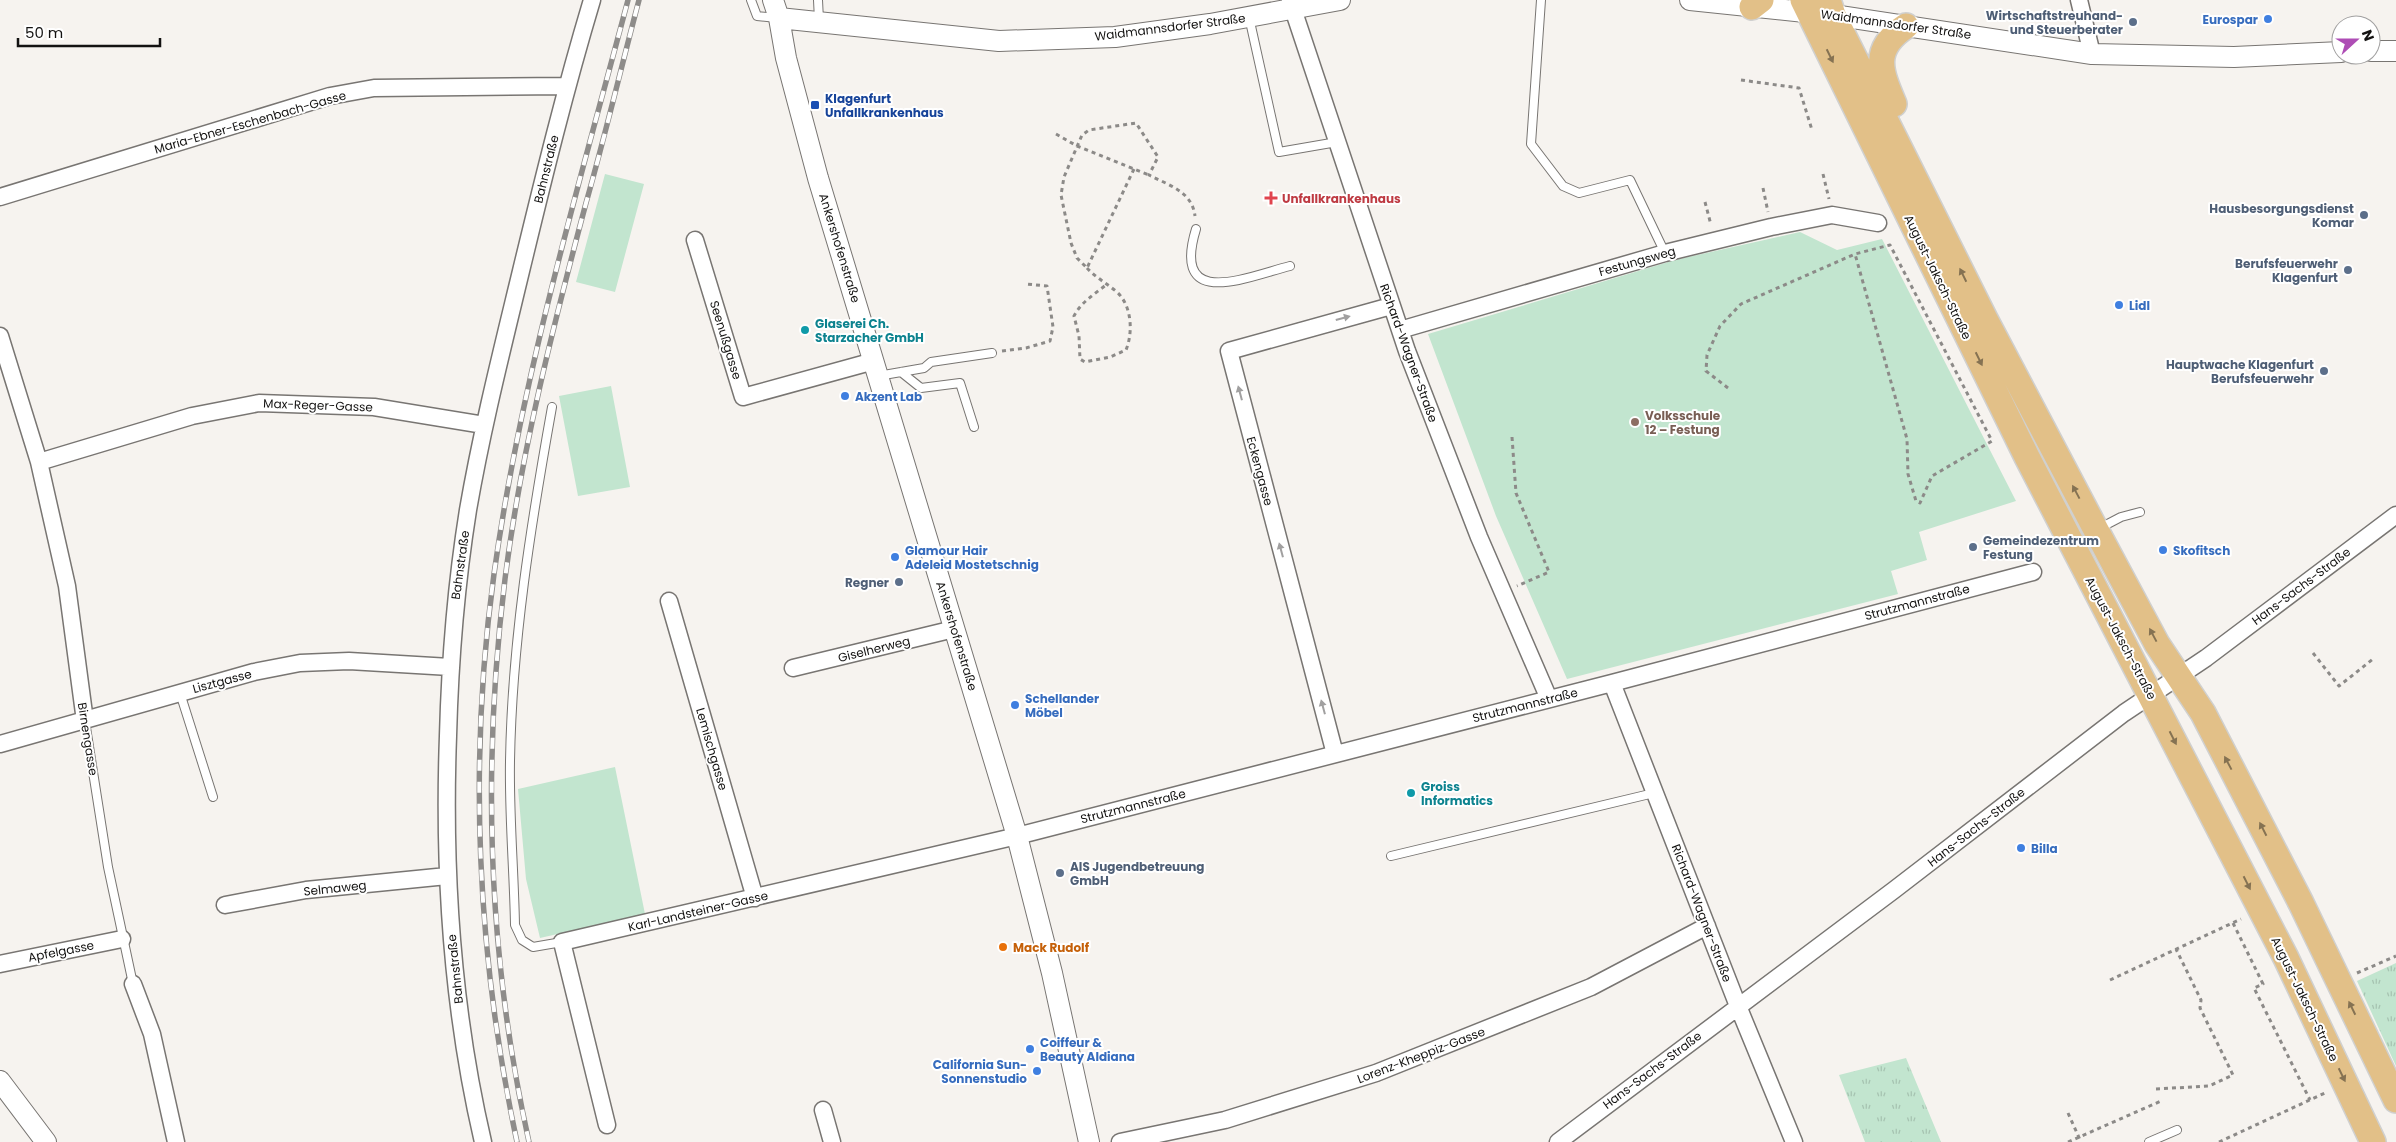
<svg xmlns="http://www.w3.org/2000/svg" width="2396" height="1142" font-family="Poppins,sans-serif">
  <defs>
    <pattern id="grass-tufts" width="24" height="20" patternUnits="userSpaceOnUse" patternTransform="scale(1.25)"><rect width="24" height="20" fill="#c2e5cf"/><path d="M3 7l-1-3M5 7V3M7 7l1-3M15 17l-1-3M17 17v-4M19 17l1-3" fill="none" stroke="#a6c3b1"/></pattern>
  </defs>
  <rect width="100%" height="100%" fill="#f6f3ef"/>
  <path fill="url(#grass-tufts)" d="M2396,963V1066L2357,981Z
    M1906,1058L1941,1142H1865L1839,1075Z"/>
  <path fill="#c2e5cf" d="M605,174L644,184L615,292L576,282Z
    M1800,232L1837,250L1882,239L2016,501L1919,532L1927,560L1891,571L1898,594L1567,679L1496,516L1428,334L1675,260Z
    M611,386L630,487L578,496L559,396Z
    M615,767L645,914L540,938L526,879L518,789Z"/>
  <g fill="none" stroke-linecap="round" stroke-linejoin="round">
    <defs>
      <path id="service" d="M751,0L757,16L777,18
        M818,0L819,20
        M1541,0L1531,144L1563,186L1579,193L1630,180L1665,253
        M1249,17L1279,152L1337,142
        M1196,229C1171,311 1247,277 1290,266
        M901,372L921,388L960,383L974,427
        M878,376L924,368L931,362L992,353
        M552,407C531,524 512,642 510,761C509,816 514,870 515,925L522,940L533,947L562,942
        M2098,529L2121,517L2140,512
        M180,693L213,797
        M85,721L108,867L133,984
        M1391,856L1654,793
        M2149,1142L2177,1130"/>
      <path id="minor" d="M1290,0L1407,351L1479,537L1549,699
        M2079,0L2092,54
        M0,197L330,96L374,88L566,86
        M695,240L743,397L874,361
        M1400,330L1665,253L1771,227L1832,215L1878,223
        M0,336L39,462L67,586L85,721
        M39,462L192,416L259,403L374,407L484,425
        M669,601L755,898
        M793,668L954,629
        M1612,683L1738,1006L1794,1142
        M0,744L254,672L300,663L349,661L450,667
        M1335,754L1229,351L1391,306
        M225,905L306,890L447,876
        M0,964L122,939
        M133,984L152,1034L176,1142
        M823,1110L832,1142
        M607,1125L562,942L1017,836L1612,683L2033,572
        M483,1142C452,1009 443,873 448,736C450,660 456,585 468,510C482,429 502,350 521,271C543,180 565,90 592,0
        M1120,1142L1225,1120L1376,1073L1591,987L1707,926
        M1558,1142L1894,890L2124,713L2206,658L2396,515"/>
      <path id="tertiary" d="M773,0L779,18L786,58L818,178L1017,836L1052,973L1089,1142
        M1690,0L1833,15L2092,54L2234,57L2341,52
        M779,18L999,41L1115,37L1210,24L1340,0
        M2371,51H2396
        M0,1081L46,1142"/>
      <path id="primary" d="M1803,0L2027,457L2286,958L2373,1142
        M1828,0L1833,15L1985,319L2096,530L2157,644L2203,713L2251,806L2301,903L2396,1100
        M1752,7L1761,0
        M1894,104C1880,71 1871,49 1906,26"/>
    </defs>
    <use href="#service" stroke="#787572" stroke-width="10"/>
    <use href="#minor" stroke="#787572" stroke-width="19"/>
    <use href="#tertiary" stroke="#787572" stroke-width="22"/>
    <use href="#primary" stroke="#d0d0cf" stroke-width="28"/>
    <path stroke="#8c8a88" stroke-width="3" stroke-dasharray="4 4" stroke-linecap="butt" d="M1741,80L1799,88L1812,130
      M1056,134L1077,146L1149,175
      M1134,169L1087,268L1077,258L1071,243L1061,195L1064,177L1082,135L1089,130L1136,123L1158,157L1149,175C1168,185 1192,191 1195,216
      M1823,174L1829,199
      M1763,188L1768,212
      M1705,202L1711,225
      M1087,268C1096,278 1108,284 1118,293C1132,307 1133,333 1126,350L1110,357L1085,362L1080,359L1079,336L1074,316C1081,302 1095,294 1107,284
      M1002,351L1026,348L1050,341L1053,327L1047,286L1026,284
      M1728,388L1706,371L1707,355L1720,326L1741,304L1855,254L1890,245L1992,441L1932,476L1920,503L1916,501L1908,474L1907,439L1855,254
      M1512,437L1516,493L1549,572L1517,586
      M2313,653L2339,686L2373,659
      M2233,923L2263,984L2254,988L2310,1100
      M2357,973L2396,956
      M2110,980L2241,919
      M2156,1089L2209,1086L2233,1075L2200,1008L2201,1000L2176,949
      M2068,1113L2081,1142
      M2068,1142L2161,1101
      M2219,1142L2327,1092"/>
    <use href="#service" stroke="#fff" stroke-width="8"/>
    <use href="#minor" stroke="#fff" stroke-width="16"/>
    <use href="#tertiary" stroke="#fff" stroke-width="20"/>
    <use href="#primary" stroke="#e2c088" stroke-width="25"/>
    <defs>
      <path id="rail" d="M517,1142C477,956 468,762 494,574C521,379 578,189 628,0
        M529,1142C488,958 482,766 505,579C521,452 553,327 586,203C605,136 621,68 639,0"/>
    </defs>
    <use href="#rail" stroke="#8e8c8a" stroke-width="5.5"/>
    <use href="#rail" stroke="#fff" stroke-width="4" stroke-dasharray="11" stroke-linecap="butt"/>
  </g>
  <defs><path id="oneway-solid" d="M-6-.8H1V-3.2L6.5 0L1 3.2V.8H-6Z" transform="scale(1.25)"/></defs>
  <g fill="#857252">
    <use href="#oneway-solid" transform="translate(1830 56) rotate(64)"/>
    <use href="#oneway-solid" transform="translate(1963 275) rotate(-116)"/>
    <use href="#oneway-solid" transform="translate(1979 359) rotate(64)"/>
    <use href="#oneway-solid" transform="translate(2076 492) rotate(-118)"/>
    <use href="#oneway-solid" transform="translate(2153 635) rotate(-118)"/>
    <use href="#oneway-solid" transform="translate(2173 738) rotate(63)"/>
    <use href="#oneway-solid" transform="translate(2228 763) rotate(-118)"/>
    <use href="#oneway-solid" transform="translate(2263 829) rotate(-117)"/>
    <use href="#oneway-solid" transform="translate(2247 883) rotate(63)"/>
    <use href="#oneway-solid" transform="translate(2352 1008) rotate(-116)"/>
    <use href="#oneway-solid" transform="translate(2342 1075) rotate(64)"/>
  </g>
  <g fill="#a1a0a0">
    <use href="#oneway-solid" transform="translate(1343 318) rotate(-15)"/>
    <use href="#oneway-solid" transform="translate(1240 393) rotate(-105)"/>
    <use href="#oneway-solid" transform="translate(1281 550) rotate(-105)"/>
    <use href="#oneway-solid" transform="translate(1323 707) rotate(-105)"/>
  </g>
  <g fill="#3f7fe0" stroke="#fff" stroke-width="2">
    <circle cx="2268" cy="19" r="5"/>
    <circle cx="2119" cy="305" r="5"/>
    <circle cx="845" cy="396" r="5"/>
    <circle cx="2163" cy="550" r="5"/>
    <circle cx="895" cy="557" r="5"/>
    <circle cx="1015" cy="705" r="5"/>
    <circle cx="2021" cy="848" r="5"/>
    <circle cx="1030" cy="1049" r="5"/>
    <circle cx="1037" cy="1071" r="5"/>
  </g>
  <g fill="#5c6f8a" stroke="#fff" stroke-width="2">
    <circle cx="2133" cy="22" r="5"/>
    <circle cx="2364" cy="215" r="5"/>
    <circle cx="2348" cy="270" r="5"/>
    <circle cx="2324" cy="371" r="5"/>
    <circle cx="1973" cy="547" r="5"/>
    <circle cx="899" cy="582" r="5"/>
    <circle cx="1060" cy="873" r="5"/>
  </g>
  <rect fill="#1a4fb4" stroke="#fff" stroke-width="2" x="810" y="100" width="10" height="10" rx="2.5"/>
  <path fill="#e0444e" stroke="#fff" stroke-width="2" d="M1268.5 190.5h5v5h5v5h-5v5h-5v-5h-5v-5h5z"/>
  <g fill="#0f9aa8" stroke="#fff" stroke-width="2">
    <circle cx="805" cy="330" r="5"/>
    <circle cx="1411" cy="793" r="5"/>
  </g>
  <circle fill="#8d6e63" stroke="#fff" stroke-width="2" cx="1635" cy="422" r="5"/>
  <circle fill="#e8710a" stroke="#fff" stroke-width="2" cx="1003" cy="947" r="5"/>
  <g text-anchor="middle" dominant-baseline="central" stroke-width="4" stroke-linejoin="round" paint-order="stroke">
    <g font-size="12" font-weight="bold" fill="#4e5e75" stroke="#fff" text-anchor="end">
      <text x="2123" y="15">Wirtschaftstreuhand-<tspan x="2123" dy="14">und Steuerberater</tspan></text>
      <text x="2354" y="208">Hausbesorgungsdienst<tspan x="2354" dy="14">Komar</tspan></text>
      <text x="2338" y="263">Berufsfeuerwehr<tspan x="2338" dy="14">Klagenfurt</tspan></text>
      <text x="2314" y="364">Hauptwache Klagenfurt<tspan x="2314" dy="14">Berufsfeuerwehr</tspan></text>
      <text x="1983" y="540" text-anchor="start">Gemeindezentrum<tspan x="1983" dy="14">Festung</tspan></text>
      <text x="889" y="582">Regner</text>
      <text x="1070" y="866" text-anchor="start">AIS Jugendbetreuung<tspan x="1070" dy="14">GmbH</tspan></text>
    </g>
    <g font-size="12" font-weight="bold" fill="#366cbe" stroke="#fff" text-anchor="start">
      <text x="2258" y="19" text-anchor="end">Eurospar</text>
      <text x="2129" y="305">Lidl</text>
      <text x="855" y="396">Akzent Lab</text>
      <text x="905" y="550">Glamour Hair<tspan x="905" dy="14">Adeleid Mostetschnig</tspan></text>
      <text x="2173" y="550">Skofitsch</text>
      <text x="1025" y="698">Schellander<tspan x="1025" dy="14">Möbel</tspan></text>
      <text x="2031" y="848">Billa</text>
      <text x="1040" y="1042">Coiffeur &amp;<tspan x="1040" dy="14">Beauty Aldiana</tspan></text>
      <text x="1027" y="1064" text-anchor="end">California Sun-<tspan x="1027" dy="14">Sonnenstudio</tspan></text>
    </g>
    <g font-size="12" fill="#131211" stroke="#fff">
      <text transform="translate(1896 24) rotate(8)">Waidmannsdorfer Straße</text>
      <text transform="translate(1170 27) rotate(-7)">Waidmannsdorfer Straße</text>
      <text transform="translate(250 122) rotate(-16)">Maria-Ebner-Eschenbach-Gasse</text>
      <text transform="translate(546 169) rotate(-76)">Bahnstraße</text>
      <text transform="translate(840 248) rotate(73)">Ankershofenstraße</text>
      <text transform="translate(1637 261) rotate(-16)">Festungsweg</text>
      <text transform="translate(1938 277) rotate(64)">August-Jaksch-Straße</text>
      <text transform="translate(726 340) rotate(73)">Seenußgasse</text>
      <text transform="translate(1409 353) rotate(70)">Richard-Wagner-Straße</text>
      <text transform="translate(318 405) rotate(2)">Max-Reger-Gasse</text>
      <text transform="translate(1260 471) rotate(75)">Eckengasse</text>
      <text transform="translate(460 565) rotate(-82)">Bahnstraße</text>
      <text transform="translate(2301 586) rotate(-37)">Hans-Sachs-Straße</text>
      <text transform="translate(1917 602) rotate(-15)">Strutzmannstraße</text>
      <text transform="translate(957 636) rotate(73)">Ankershofenstraße</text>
      <text transform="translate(2121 638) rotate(62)">August-Jaksch-Straße</text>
      <text transform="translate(874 649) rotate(-14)">Giselherweg</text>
      <text transform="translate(222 681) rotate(-15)">Lisztgasse</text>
      <text transform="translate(1525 705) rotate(-14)">Strutzmannstraße</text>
      <text transform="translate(88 739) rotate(81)">Birnengasse</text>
      <text transform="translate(712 749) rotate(74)">Lemischgasse</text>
      <text transform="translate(1133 806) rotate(-14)">Strutzmannstraße</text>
      <text transform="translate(1976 827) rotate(-38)">Hans-Sachs-Straße</text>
      <text transform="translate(335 888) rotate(-6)">Selmaweg</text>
      <text transform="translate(698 911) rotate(-13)">Karl-Landsteiner-Gasse</text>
      <text transform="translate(1702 913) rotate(69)">Richard-Wagner-Straße</text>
      <text transform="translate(61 951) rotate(-11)">Apfelgasse</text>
      <text transform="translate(455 969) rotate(-96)">Bahnstraße</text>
      <text transform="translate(2305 999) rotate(64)">August-Jaksch-Straße</text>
      <text transform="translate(1421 1055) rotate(-21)">Lorenz-Kheppiz-Gasse</text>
      <text transform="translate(1652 1070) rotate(-37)">Hans-Sachs-Straße</text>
    </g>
    <g font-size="12" font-weight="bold" fill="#164399" stroke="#fff" text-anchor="start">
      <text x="825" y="98">Klagenfurt<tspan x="825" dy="14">Unfallkrankenhaus</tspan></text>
    </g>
    <g font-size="12" font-weight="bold" fill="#be3a42" stroke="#fff" text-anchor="start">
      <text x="1282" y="198">Unfallkrankenhaus</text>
    </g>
    <g font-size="12" font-weight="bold" fill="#0d838f" stroke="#fff" text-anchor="start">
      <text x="815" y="323">Glaserei Ch.<tspan x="815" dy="14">Starzacher GmbH</tspan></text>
      <text x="1421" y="786">Groiss<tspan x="1421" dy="14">Informatics</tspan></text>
    </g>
    <g font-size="12" font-weight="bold" fill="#785e54" stroke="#fff" text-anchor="start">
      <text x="1645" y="415">Volksschule<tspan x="1645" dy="14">12 – Festung</tspan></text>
    </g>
    <g font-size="12" font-weight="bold" fill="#c56008" stroke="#fff" text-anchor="start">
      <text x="1013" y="947">Mack Rudolf</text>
    </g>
  </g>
  <g transform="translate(2356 40) rotate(69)"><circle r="24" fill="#ffffff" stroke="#a1a0a0"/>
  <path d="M0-4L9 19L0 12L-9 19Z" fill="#ae4db5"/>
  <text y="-8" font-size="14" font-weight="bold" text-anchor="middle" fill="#131211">N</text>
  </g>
  <path d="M18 38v8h142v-8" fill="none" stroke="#131211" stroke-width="2.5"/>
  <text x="25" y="38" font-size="15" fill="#131211" stroke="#ffffff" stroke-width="4" paint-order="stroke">50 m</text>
</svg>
